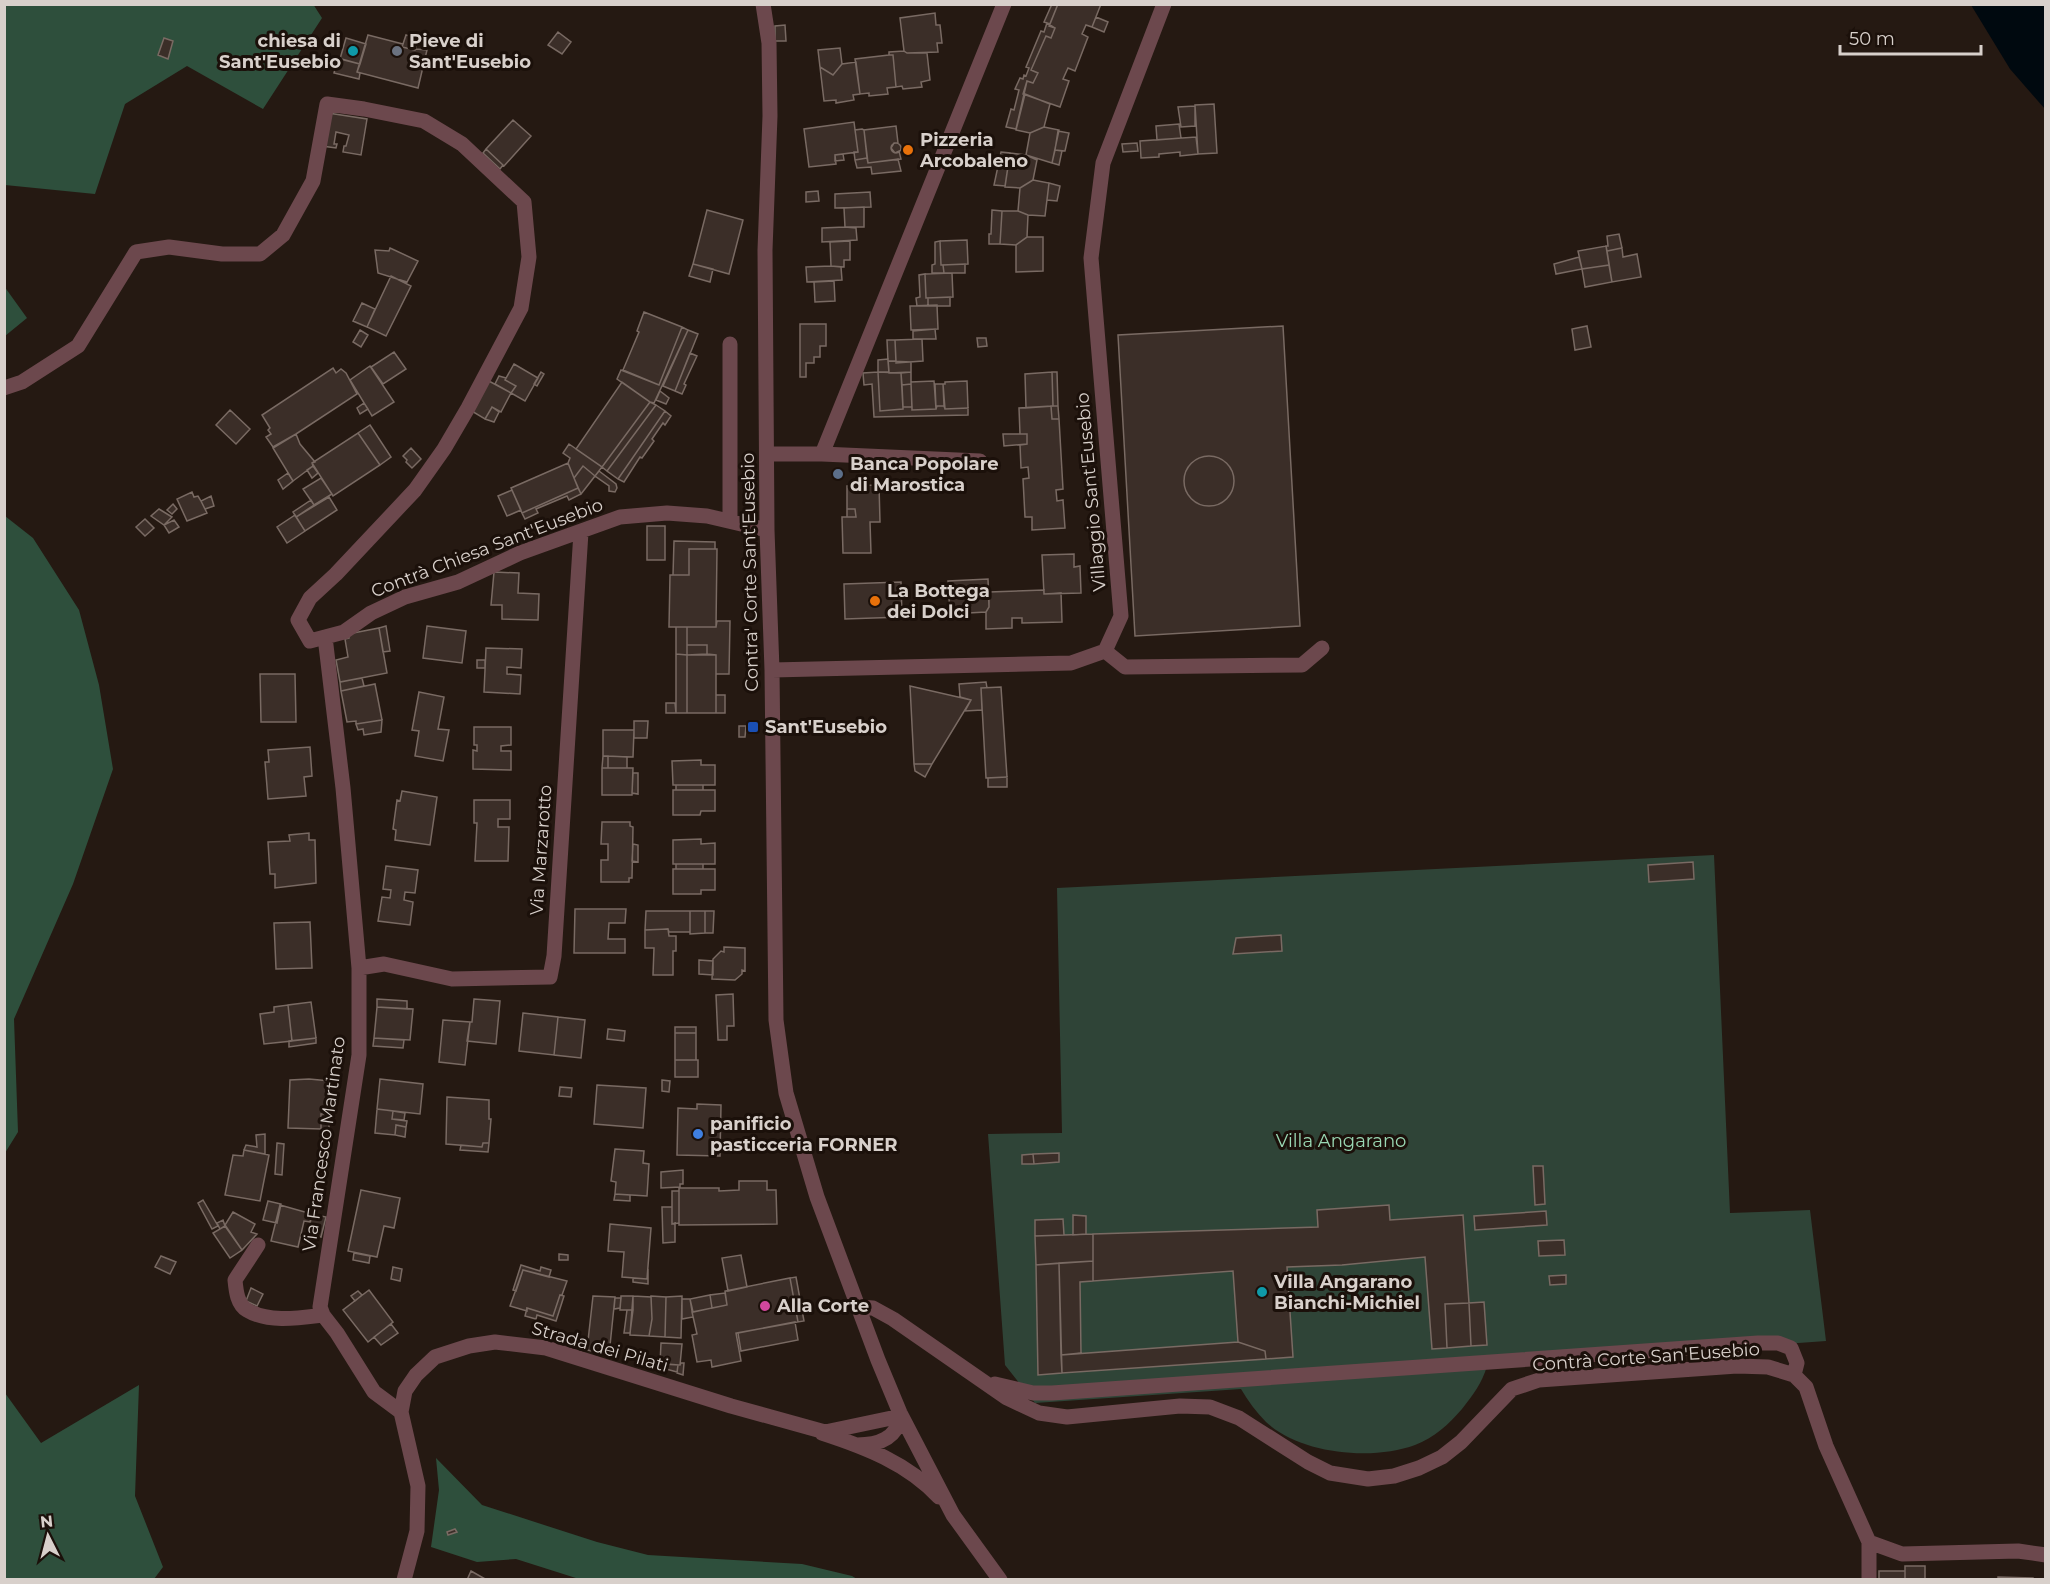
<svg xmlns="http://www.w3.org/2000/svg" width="2050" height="1584" font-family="Montserrat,sans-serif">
  <rect width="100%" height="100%" fill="#251912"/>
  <path fill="#2f4437" d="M1714,855L1730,1213L1810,1210L1826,1341L1487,1366C1482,1383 1473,1395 1462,1409C1449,1424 1434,1438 1415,1445C1372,1461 1300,1454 1266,1422C1256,1412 1248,1401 1241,1389L1035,1403L1005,1365L988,1134L1062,1133L1057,888Z"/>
  <path fill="#2e4f3c" d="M313,4L322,18L263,109L187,66L125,104L95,194L5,185L4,5Z
    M4,286L27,318L5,336H4Z
    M5,516L33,538L79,610L99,685L113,769L73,884L14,1019L18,1132L5,1153Z
    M139,1385L135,1496L163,1567L154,1579H5V1393L41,1443Z
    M436,1458L482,1505L597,1542L648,1555L802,1564L852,1576L857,1579H579L516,1559L477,1562L431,1547L439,1490Z"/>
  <path fill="#00090f" d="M1971,5H2045V109L2010,69Z"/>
  <path fill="#3b2e28" stroke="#796a63" stroke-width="1.5" d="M1052,4H1058L1050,24L1044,22Z
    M1058,4H1101L1092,27L1086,25L1082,34L1088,37L1075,71L1068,68L1063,79L1069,81L1060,107L1023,94L1027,81L1033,83L1038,73L1031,70L1046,36L1051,38L1055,28L1049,26Z
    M935,13L936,25H940L942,43H937L938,52L907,53L904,51L900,18Z
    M1096,17L1108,22L1104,32L1092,27Z
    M1047,23L1055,28L1051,38L1046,36L1031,70L1038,73L1033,83L1027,81L1016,129L1006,127L1011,109L1014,110L1019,90L1015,89L1020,78L1023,79L1024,75L1026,76L1029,68L1026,67L1041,31L1044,32Z
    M785,25L786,41H775V26Z
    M558,32L571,42L562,54L548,45Z
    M368,35L403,44L402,47L415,50L416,49L427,50L418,88L357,72Z
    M406,35L418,38L415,50L402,47Z
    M164,38L173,41L168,59L158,55Z
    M346,38L366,44L360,64L340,59Z
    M840,48L842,64L833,75L820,67L818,50Z
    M904,51L907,53H927L930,80L921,82L922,87L903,89L902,86L896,87L893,55H889V52Z
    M889,55H893L896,87L887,88L888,94L869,96V93L860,94L855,59Z
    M338,58L360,64L357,72L360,73L359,79L334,73Z
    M856,62L860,94L853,95L854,100L836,103V100L824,101L820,67L833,75L842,64Z
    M1025,94L1050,104L1044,127L1030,133L1016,130Z
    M1214,104L1217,153L1198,154L1195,105Z
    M1195,106V126L1181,127L1178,107Z
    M328,113L367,119L361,155L343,152L344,146H346L349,135L336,132L334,144H337L336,148L322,146Z
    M513,120L531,136L504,166L486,149Z
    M854,122L858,152L835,155L836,164L809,167L804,129Z
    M1179,124L1181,138L1157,140L1156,126Z
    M896,126L898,143H894L891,148L895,153L899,151L901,159L868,163L864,130Z
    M1044,127L1059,130L1052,163L1026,155L1030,133Z
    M862,129L864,130L867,158L855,160L854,152H858L855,130Z
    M1058,131L1069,133L1065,151L1055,150Z
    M1196,137L1198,154L1180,156V152L1159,154V157L1141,158L1140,141Z
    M1137,143L1138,151L1123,152L1122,144Z
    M891 148a5 5 0 1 1 10 0a5 5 0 1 1-10 0Z
    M486,149L503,165L500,169L483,153Z
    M1055,150L1062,151L1059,165L1052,163Z
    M1001,152L1010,153L1005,186L994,185Z
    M1010,153L1026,155L1037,160L1033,180L1020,188L1005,187Z
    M843,154L844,160L835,161V155Z
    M867,158L868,163L898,159L901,171L872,174L871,167L857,168L855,160Z
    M1033,180L1049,183L1045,216L1028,215L1018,211L1020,188Z
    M1049,183L1060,186L1057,201L1047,200Z
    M818,191L819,201L806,202V192Z
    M870,192L871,207L835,208V194Z
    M864,207V227H845L844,208Z
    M707,210L743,220L729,274L693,264Z
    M992,210L1002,211L1000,244H989V234H991Z
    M1002,211H1018L1028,215L1027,237L1016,245L1000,244Z
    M845,227L856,228L857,240L822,242V228Z
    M1619,234L1622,248L1607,251L1606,246H1608L1607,236Z
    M1027,237H1043V271L1016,272V245Z
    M967,240L968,264L941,265L940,241Z
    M850,241V260H844V267L831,266L830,242Z
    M940,241L941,265H943L944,273H932V265L935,264V242Z
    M1606,246L1609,265L1582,269L1578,251Z
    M390,248L418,261L407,282L378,273L375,250L389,251Z
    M1622,248L1623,257L1637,254L1641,277L1612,282L1607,251Z
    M1579,257L1582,269L1556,274L1554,264Z
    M693,264L713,269L710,282L689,276Z
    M965,264V273H944L943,265Z
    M1609,265L1612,282L1585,287L1582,269Z
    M831,266L841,267L842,280L807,282L806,267Z
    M952,273L953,297L926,298L925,274Z
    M925,274L926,298H928V306H917L916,298L920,297L919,275Z
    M391,276L411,286L386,336L367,327Z
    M834,281L835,301L815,302L814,282Z
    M950,297V306H928V298Z
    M362,303L375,309L367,327L353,321Z
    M937,305L938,329L911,330L910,306Z
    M644,312L682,327L659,385L623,370L639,332L637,331Z
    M800,324H826V346H820V357H814V363H806V377H800Z
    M1283,326L1300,626L1135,636L1118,335Z
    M1587,326L1591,347L1575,350L1572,329Z
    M682,327L688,330L654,403L650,402L617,379L621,370L659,385Z
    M935,329L936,339H913V331Z
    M360,330L368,335L361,347L353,342Z
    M688,330L698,334L675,391L663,386Z
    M977,338H986L987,346L978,347Z
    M922,339L923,361L896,363L895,340Z
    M887,340H895L896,361H888Z
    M394,352L406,369L383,384L371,367Z
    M690,353L697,356L684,384L686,385L682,394L675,391Z
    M888,359L889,372H878V360Z
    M888,361L911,362V372L889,373Z
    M514,364L538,378L525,401L511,393L516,386L505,380Z
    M370,366L394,402L372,416L350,380Z
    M333,368L336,373L341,369L346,373L357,394L296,434L273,447L266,437L271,434L268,430L270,428L262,415Z
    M541,372L544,374L537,386L534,384Z
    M878,372L880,411L903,409V407H912V410L936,409L937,406H944L945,409L968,408V415L874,417L872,384L864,385L863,373Z
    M878,372L901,373L903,409L880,411Z
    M911,372V384L902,385L901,373Z
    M1052,372H1057L1058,406H1053Z
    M1052,372L1053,406L1026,408L1025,374Z
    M499,376L506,378L505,380L516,386L511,393L495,384Z
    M487,380L511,393L501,412L492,407L485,419L470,410Z
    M934,381L936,409L912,410L911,382Z
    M967,381L968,408L945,409L943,384H945V382Z
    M622,382L650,402L602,467L576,449Z
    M911,384L912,407H903L902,385Z
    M935,384H943L944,406H937L936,409Z
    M660,391L669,398L666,404L656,400Z
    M650,402L656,405L607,471L602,467Z
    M364,403L368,409L360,414L357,408Z
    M656,405L665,411L618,479L607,471Z
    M1051,406L1052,419H1059L1063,489L1056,490L1057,501L1063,500L1065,528L1032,530V517H1025L1023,479L1029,478L1028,467L1021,468L1020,445L1027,444V434H1020L1019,408Z
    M1051,406H1058L1059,419H1052Z
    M492,407L499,412L494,422L485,419Z
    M230,410L250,429L236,444L216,425Z
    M665,411L671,416L665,425L663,423L652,439L654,441L642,458L640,457L624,482L618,479Z
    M370,425L391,457L380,465L358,433Z
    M358,433L380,465L333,496L312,463Z
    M296,434L300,444L315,462L312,463L313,466L293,481L273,448Z
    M1003,434H1027V444L1004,446Z
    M569,444L602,467L595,476L583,466L574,478L568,463L570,458L563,453Z
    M411,448L421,459L412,468L406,462L407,460L403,456Z
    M1184 481a25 25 0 1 1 50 0a25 25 0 1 1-50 0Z
    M568,463L578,488L522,513L511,488Z
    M313,466L318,473L312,478L307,470Z
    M583,466L595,476L581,494L574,478Z
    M599,471L616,484L617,488L615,492L609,491V486L595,476Z
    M288,473L293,481L283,489L278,480Z
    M321,478L332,494L314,505L303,489Z
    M879,485L880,522H870L871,553H843L842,517H856L855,509H847V486Z
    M578,488L581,494L569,500L567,496L536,509L538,513L525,519L522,513Z
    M512,490L521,510L507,516L498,496Z
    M192,492L194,497L198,496L201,501L207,513L187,521L177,499Z
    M211,496L214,506L205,509L201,501Z
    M329,497L337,510L305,531L296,517Z
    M311,500L314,505L296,517L293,512Z
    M173,504L177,509L172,514L167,510Z
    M159,509L172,517L164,525L151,516Z
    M847,509H855L856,517H847Z
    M295,515L305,531L287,543L277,527Z
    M145,519L154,528L145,536L136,527Z
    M174,520L179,527L169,533L164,525Z
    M647,526H665V560H647Z
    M674,541L715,542V549H689V575H673Z
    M689,549H717L716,627H669L670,575H689Z
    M1074,554V567L1080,566L1081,593L1044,594L1042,555Z
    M494,572L519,573L518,593L539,594L538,620L502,619V605H491Z
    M988,579L989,607L986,612L950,614L948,581Z
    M901,582L902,617L845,619L844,584Z
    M1044,590V594L1061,593L1062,622L1022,623V618H1012V628L986,629V612L989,607V592Z
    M717,621H730L729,674H716V655L707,654V645H687V627H716Z
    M386,626L390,651L383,652L379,628Z
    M427,626L466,631L462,663L423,658Z
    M676,627H687V655L676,654Z
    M379,628L387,673L340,682L336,660L348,657L345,639L349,638L348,634Z
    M687,645H707V654L687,655Z
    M486,648L522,649L521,668L507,667V674L521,675L520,694L484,692Z
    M676,654L687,655V713H676Z
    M687,655H716V713H687Z
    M477,660H485V668H477Z
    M260,674H295L296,722H261Z
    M362,678L364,686L341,691L340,682Z
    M986,682L987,688H981L982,710L965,711L971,700L960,697L959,684Z
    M375,684L382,720L356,724V721L347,722L341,691Z
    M910,686L971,700L932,764H914Z
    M1001,687L1007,777L986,778L981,688Z
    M419,692L444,697L438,729L449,730L443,761L415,756L419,731L412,730Z
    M716,695H725V713H716Z
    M666,703H675L676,713H666Z
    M382,720L381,732L364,735L363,729L358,730L356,724Z
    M634,721H648L647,738H634Z
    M739,726H746L745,737H739Z
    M474,727H511V745L501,746V751H511V770L473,769V750L477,751V745H474Z
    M603,730H634L633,757L603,756Z
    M310,747L312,776L304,777L306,796L268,799L265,762H269L268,750Z
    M603,756H608V768H602Z
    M608,756L627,757V768H608Z
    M701,760V765H715V785H673L672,761Z
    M914,764H932L925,777L915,771Z
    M602,768H633L632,795H602Z
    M633,773H638V794L632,793Z
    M1007,777V787H988V778Z
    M676,785H703V790H676Z
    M673,790H715V811H701L700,815H673Z
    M402,791L437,797L430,845L395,840L396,830L393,829L397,800L400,801Z
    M474,800H510V819H498V827H509L508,861H475L477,823H474Z
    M602,822H630V826L633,827L632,878H629V882H601V860H608V844H601Z
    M309,833V840H315L316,883L275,888V874H270L268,842L290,841L289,835Z
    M701,839V844L715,843V864H673V840Z
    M633,844L638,845V862L632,861Z
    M1693,862L1694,879L1649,882L1648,865Z
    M676,864H703V869H676Z
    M386,866L418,870L415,893L405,892L404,900L413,902L410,925L378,921L382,897L390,898L391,890L383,889Z
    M673,869H715V890H701V894H673Z
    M575,909H626L625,923H609L608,939H625V953H574Z
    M646,911H690V932H669L668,929L645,930Z
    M690,911H705V933L690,934Z
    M705,911H714L713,933H705Z
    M310,922L312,968L276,969L274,923Z
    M668,929L669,936H676V951H673V975H653L654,948H645V930Z
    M1281,935L1282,951L1233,954L1236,938Z
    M724,947L745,948V971L742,970V974L735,980L712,979L713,959L721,951L724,952Z
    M699,960L713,961V975L699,974Z
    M733,994L734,1026H727V1040H718L716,995Z
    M377,999L407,1001V1009L377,1007Z
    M474,999L500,1001L496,1044L467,1041L470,1022H472Z
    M311,1002L316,1038L292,1041L288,1005Z
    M288,1005L292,1041L264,1044L260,1014L274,1012V1007Z
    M377,1007L413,1009L410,1040L374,1038Z
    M523,1013L558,1017L554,1055L519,1051Z
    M558,1017L585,1020L581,1058L554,1055Z
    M443,1020L470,1022L465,1065L439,1062Z
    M675,1027H696V1033H675Z
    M608,1029L625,1031L624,1041L607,1039Z
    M675,1033H696V1060H675Z
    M316,1038V1043L289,1047V1041Z
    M374,1038L404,1040L403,1048L373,1046Z
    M675,1060H698V1077H675Z
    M309,1079L330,1081L329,1114H321V1129L288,1128L290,1080Z
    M380,1079L423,1084L420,1114L377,1109Z
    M662,1080L670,1081L669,1092L662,1091Z
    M597,1085L646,1088L643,1128L594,1124Z
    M560,1087L572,1088L571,1097L559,1096Z
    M447,1097L489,1100V1119H491L489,1143H483L482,1147L446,1144Z
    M697,1104L721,1105L720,1156L677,1155L678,1108L697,1109Z
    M377,1109L393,1111L392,1119L407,1121L406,1127L396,1125L395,1135L375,1133Z
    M393,1111L405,1113L404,1120L392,1119Z
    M321,1114H329V1129H321Z
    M396,1125L406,1127L405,1137L395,1135Z
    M265,1134V1154L244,1150L246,1145L257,1147L256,1135Z
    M277,1143L284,1144L282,1175L275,1174Z
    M483,1143H489L488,1152L460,1150L461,1145L482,1147Z
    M615,1149L644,1151L643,1163L649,1164L647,1196L615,1194L616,1182L611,1181Z
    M244,1150L269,1155L260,1201L225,1195L233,1155L243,1156Z
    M1059,1153V1162L1034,1164L1033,1154Z
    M1033,1154L1034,1164H1022V1155Z
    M1533,1166H1543L1545,1204L1535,1205Z
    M683,1170V1184H680V1187L661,1188V1172Z
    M739,1181H767V1190H776L777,1224L679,1225V1188H719V1191L739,1190Z
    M361,1190L400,1198L394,1228L384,1226L377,1257L348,1251Z
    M672,1191H679V1223L672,1224Z
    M615,1194L630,1195V1201L614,1200Z
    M203,1200L218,1226L212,1229L198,1203Z
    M268,1201L281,1204L277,1223L263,1220Z
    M280,1205L312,1214L310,1222L304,1221L298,1247L271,1241Z
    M1389,1205L1390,1220L1463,1215L1469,1303L1445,1304L1447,1348L1432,1349L1425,1257L1342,1265L1287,1267L1293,1357L1266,1359L1265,1351L1238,1342L1233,1271L1093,1281V1234L1318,1227L1317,1210Z
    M662,1207H672V1224L675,1223V1242L663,1243Z
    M1546,1211L1547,1225L1475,1230L1474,1216Z
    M233,1212L255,1224L251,1232L257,1234L242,1250L225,1225Z
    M312,1214L326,1217L321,1237L308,1233Z
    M1073,1215L1086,1216V1234L1073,1235Z
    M1063,1219L1064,1235L1035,1236V1220Z
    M223,1220L225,1226L220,1229L217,1223Z
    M610,1224L651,1228L647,1279L622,1277L624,1252L608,1251Z
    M225,1226L242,1250L230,1258L213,1233Z
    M1093,1234V1261L1036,1265L1035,1236Z
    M1564,1240L1565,1255L1539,1256L1538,1241Z
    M354,1253L370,1256L369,1263L353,1260Z
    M559,1254L568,1255V1260H559Z
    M741,1255L747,1287L728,1291L722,1258Z
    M161,1256L176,1262L170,1274L155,1267Z
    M1093,1261V1281L1080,1282L1081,1353L1061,1355L1059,1263Z
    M1059,1263L1062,1373L1038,1375L1036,1265Z
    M521,1265L540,1271L541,1267L551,1270L549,1277L523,1270L516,1291L513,1290Z
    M393,1267L402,1269L400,1281L391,1279Z
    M648,1269V1284L633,1282V1278L647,1279Z
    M523,1270L567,1281L562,1295H560L553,1316L527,1308V1311L510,1306Z
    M1566,1275V1284L1550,1285L1549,1276Z
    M796,1277L804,1321L798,1322L790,1278Z
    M790,1278L798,1322L736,1333L741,1361L712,1367L711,1360L697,1362L692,1335L697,1334L692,1312L727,1305L725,1291Z
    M251,1288L263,1294L257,1306L246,1301Z
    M369,1290L393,1322L368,1342L343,1310Z
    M358,1291L362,1295L355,1301L351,1296Z
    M725,1293L727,1305L712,1308L710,1295Z
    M560,1295L564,1296L556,1321L537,1315L536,1319L525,1316L527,1308L553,1316Z
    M710,1295L712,1308L693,1312L690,1299Z
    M593,1296L615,1297L609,1355L587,1350Z
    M621,1296H633V1310H620Z
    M633,1296L651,1297L652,1319L649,1336L630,1335Z
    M651,1296L666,1297L665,1337L649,1336L652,1319Z
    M682,1296L681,1338L665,1337L666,1297Z
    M615,1298H621L620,1308L614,1309Z
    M682,1299H690L693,1317L682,1319Z
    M1484,1302L1487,1345L1471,1346L1469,1303Z
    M1469,1303L1471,1346L1447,1348L1445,1304Z
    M627,1310H633L630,1333H624Z
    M795,1322L798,1340L741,1351L738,1333Z
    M391,1324L398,1333L381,1345L374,1337Z
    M1238,1342L1265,1351L1266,1359L1062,1373L1061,1355Z
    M661,1343L682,1344L680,1365L660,1364Z
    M681,1363H684L683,1375L677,1373L678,1365H680Z
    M667,1364L678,1365L677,1372L666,1369Z
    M455,1529L457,1532L448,1535L447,1532Z
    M1905,1566H1925V1580H1905Z
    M471,1571L487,1580H467Z
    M1879,1571H1905V1580H1879Z
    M1998,1577L2033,1578V1580H1998Z"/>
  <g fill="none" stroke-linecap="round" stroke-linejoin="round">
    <path stroke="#6c484d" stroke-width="15" d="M763,4L769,43L770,116L765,250L767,530L772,670L776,1020L786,1093L817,1197L878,1360L900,1413L953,1515L1000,1580
      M4,388L22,382L78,346L136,252L169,247L222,254H260L283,235L313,181L327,104L364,109L424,121L462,144L524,202L529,257L521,308L468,408L444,449L415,490L336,574L310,598L298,620L310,641L344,632L371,613L405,597L458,582L520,553L620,517L667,513L707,516L767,530
      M767,454H822L1004,4
      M822,454L980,461
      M730,521V344
      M325,637L343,788L359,968V1055L320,1307L323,1315L337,1333L374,1392L401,1412
      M1105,651L1125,667L1302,665L1322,648
      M772,670L1071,663L1105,651L1121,616L1091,258L1103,163L1164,4
      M359,968L384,964L452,979L550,977L554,956L581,532
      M258,1245L235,1280C236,1290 237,1304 247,1310C268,1323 299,1318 323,1315
      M859,1307L873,1308L893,1319L1007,1398L1039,1413L1067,1417L1180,1406L1210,1407L1239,1418L1308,1462L1330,1473L1368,1479L1394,1476L1419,1468L1442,1457L1461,1442L1512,1389L1539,1380L1737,1366L1768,1367L1794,1375L1806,1387L1826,1446L1869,1542L1902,1554L2018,1551L2046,1555
      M995,1384L1033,1393H1052L1758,1343H1778L1791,1348L1797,1363L1794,1375
      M822,1433C865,1447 907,1463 939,1497
      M404,1580L417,1531L418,1486L401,1412L405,1391L416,1375L435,1357L469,1346L495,1342L546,1348L731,1406L825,1432L901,1416C896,1439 879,1445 857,1445
      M1869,1580V1542"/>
  </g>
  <g fill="#0f9aa8" stroke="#1b100a" stroke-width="2">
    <circle cx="353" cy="51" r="6"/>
    <circle cx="1262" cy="1292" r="6"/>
  </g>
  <circle fill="#6b7280" stroke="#1b100a" stroke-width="2" cx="397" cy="51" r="6"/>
  <g fill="#e8710a" stroke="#1b100a" stroke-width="2">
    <circle cx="908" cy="150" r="6"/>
    <circle cx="875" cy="601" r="6"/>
  </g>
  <circle fill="#5c6f8a" stroke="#1b100a" stroke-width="2" cx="838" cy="474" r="6"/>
  <rect fill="#1a4fb4" stroke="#1b100a" stroke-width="2" x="747" y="721" width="12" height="12" rx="3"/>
  <circle fill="#3f7fe0" stroke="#1b100a" stroke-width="2" cx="698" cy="1134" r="6"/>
  <circle fill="#d1479c" stroke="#1b100a" stroke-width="2" cx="765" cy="1306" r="6"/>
  <g text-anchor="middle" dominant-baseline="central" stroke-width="6" stroke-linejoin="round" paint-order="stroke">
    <g font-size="18" font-weight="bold" fill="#d8d0cb" stroke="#1b100a" text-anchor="start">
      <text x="341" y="41" text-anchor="end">chiesa di<tspan x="341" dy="21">Sant'Eusebio</tspan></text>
      <text x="409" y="41">Pieve di<tspan x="409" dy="21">Sant'Eusebio</tspan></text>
      <text x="920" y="140">Pizzeria<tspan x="920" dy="21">Arcobaleno</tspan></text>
      <text x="850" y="464">Banca Popolare<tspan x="850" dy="21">di Marostica</tspan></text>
      <text x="887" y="591">La Bottega<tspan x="887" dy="21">dei Dolci</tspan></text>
      <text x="765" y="727">Sant'Eusebio</text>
      <text x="710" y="1124">panificio<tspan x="710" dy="21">pasticceria FORNER</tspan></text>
      <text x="1274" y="1282">Villa Angarano<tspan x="1274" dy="21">Bianchi-Michiel</tspan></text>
      <text x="777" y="1306">Alla Corte</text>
    </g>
    <g font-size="18" fill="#d8d0cb" stroke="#1b100a">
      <text transform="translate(1091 492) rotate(-95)">Villaggio Sant'Eusebio</text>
      <text transform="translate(487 548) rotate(-21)">Contrà Chiesa Sant'Eusebio</text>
      <text transform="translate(750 572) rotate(-91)">Contra' Corte Sant'Eusebio</text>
      <text transform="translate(541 850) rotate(-86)">Via Marzarotto</text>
      <text transform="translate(324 1144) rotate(-82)">Via Francesco Martinato</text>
      <text transform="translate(600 1347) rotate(16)">Strada dei Pilati</text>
      <text transform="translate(1646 1357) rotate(-4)">Contrà Corte San'Eusebio</text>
    </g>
    <g font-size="18" fill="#9ad8b4" stroke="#1b100a">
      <text x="1341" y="1141">Villa Angarano</text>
    </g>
  </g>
  <rect width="2050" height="1584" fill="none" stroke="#d8d0cb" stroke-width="12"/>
  <g transform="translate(48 1536) rotate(354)" stroke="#1b100a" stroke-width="4.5" paint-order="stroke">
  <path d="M0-4.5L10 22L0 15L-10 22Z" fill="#d8d0cb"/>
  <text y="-9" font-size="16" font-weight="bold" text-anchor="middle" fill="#d8d0cb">N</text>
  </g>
  <path d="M1840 45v9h141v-9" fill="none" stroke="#d8d0cb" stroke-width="3"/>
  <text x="1849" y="45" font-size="18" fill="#d8d0cb" stroke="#1b100a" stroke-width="4.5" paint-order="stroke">50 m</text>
</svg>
